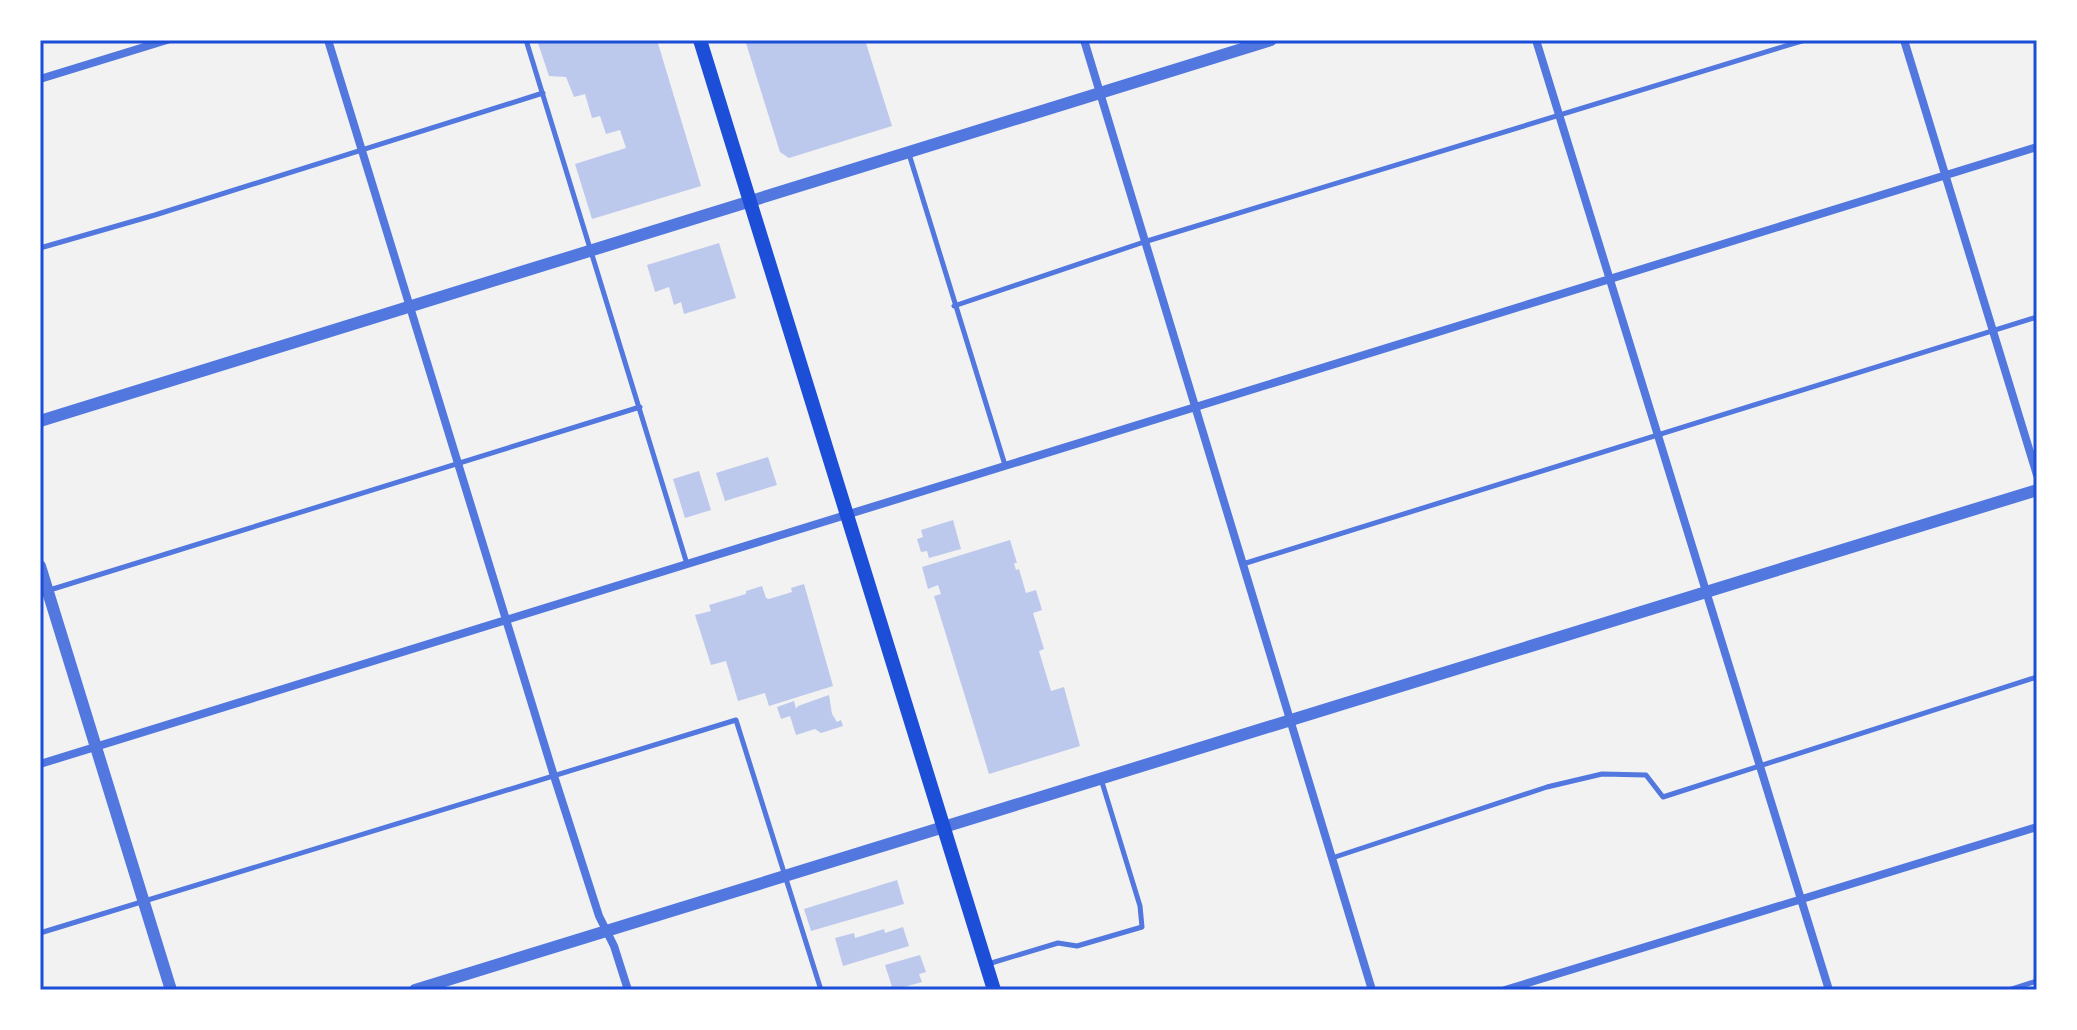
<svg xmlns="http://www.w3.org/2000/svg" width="2077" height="1030" font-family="'IBM Plex Serif',serif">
  <rect width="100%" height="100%" fill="#f2f2f2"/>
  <path fill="#bdc9ec" d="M537,40H657L701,186L592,219L575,164L626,148L620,130L606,134L600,116L592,118L585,94L574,97L566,77L549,76Z
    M745,40H865L892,126L789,158L780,152Z
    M719,243L736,298L684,314L681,302L674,305L669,287L655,292L647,265Z
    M768,457L777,485L725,501L716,473Z
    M699,471L711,510L685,518L673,479Z
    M953,520L961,549L929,558L927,551L921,552L917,539L923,537L921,530Z
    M1010,540L1017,563H1014L1016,570L1019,569L1026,593L1036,590L1042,610L1033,613L1044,649L1039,651L1051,691L1064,687L1080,746L989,774L934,596L941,594L938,585L928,589L922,567Z
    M804,584L833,686L769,706L765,693L738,701L726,661L711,665L695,615L711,611L709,605L746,594V591L762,586L766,598L769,599L792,592L791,588Z
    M829,695L832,714L837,722L841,720L843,726L821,733L815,729L796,735L790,716L781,719L777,707L794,701L796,709L798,706Z
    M897,880L904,904L811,931L804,909Z
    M903,927L909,946L843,966L835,938L854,933L855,938L884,929L885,933Z
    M920,955L926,972L919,974L922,982L893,990L885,965Z"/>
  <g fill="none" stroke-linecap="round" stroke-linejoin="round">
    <path stroke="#5277de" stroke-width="5" d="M526,40L687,564
      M909,154L1005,465
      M40,248L155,215L543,93
      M954,306L1144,242L1805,40
      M1243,564L2037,317
      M40,593L640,407
      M1332,858L1547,787L1602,774L1646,775L1663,797L2037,677
      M40,933L736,720L821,990
      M988,964L1058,943L1077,946L1142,927L1140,906L1101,779
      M2009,990L2037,981"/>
    <path stroke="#5277de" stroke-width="8" d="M328,40L554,776L599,916L614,946L628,990
      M1084,40L1372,990
      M1536,40L1829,990
      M1904,40L2037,475
      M40,79L167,40
      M40,764L2037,147
      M1505,990L2037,827"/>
    <path stroke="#5277de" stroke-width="12" d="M40,421L1271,40
      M40,566L171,990
      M415,990L2037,490"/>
    <path stroke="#1d4ed8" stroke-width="14" d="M700,40L994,990"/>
  </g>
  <rect width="2077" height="1030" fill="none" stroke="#ffffff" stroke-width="84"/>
  <rect x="42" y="42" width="1993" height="946" fill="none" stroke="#1d4ed8" stroke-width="3"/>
</svg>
